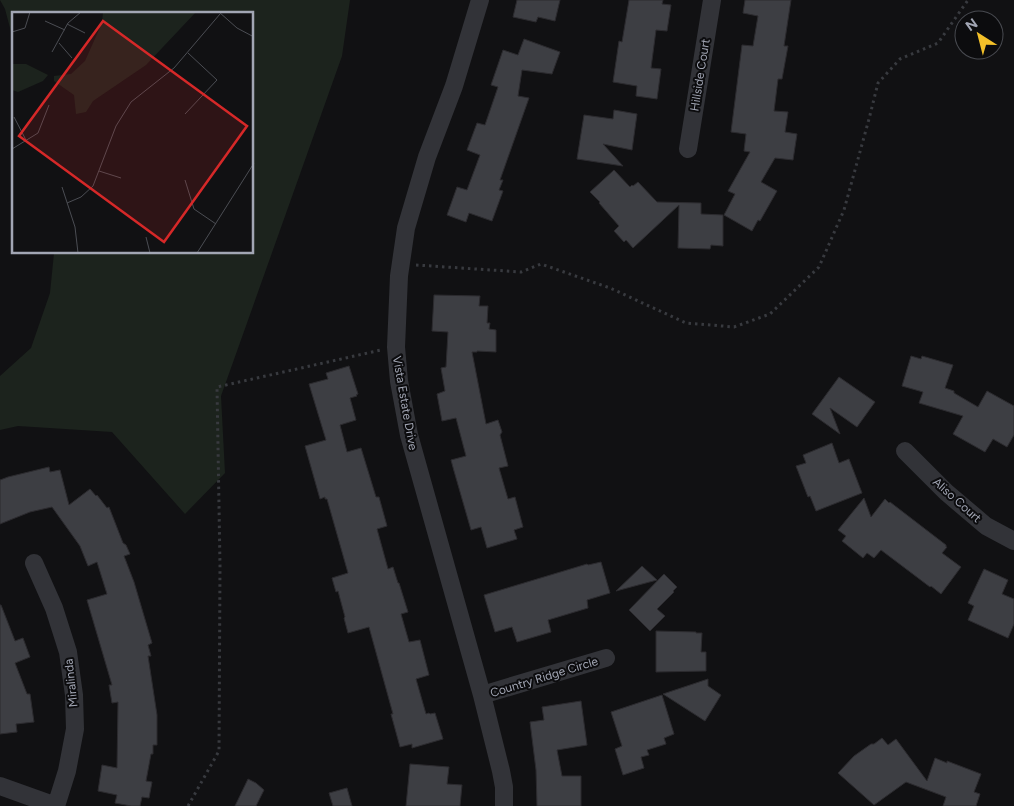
<svg xmlns="http://www.w3.org/2000/svg" width="1014" height="806" font-family="Figtree,sans-serif">
  <rect width="100%" height="100%" fill="#111113"/>
  <path fill="#1c231d" d="M0,0H350L342,56L221,396L225,473L185,514L112,432L18,426L0,430V376L31,348L50,293L54,253L252,252V14H14V43L5,9Z"/>
  <path fill="#3d3e43" stroke="#2c2b2f" d="M517,0H560L555,21L538,17L536,22L513,17Z
    M629,0H663L662,4L671,5L667,31L656,30L651,68L661,69L657,99L636,96L637,86L613,82L619,41L622,42Z
    M745,0H791L784,46H788L782,79H778L774,111L788,112L785,132L797,134L793,160L775,158L761,182L777,191L760,221L758,220L752,231L724,215L735,194L728,191L750,152L744,151L746,134L731,132L742,45L753,46L758,16L743,13Z
    M524,39L560,52L552,74L522,70L518,96L529,98L500,180H503L499,190L503,191L492,221L469,213L466,222L447,215L457,187L467,190L480,155L467,150L477,123L485,125L498,87L491,85L503,50L518,55Z
    M614,110L637,114L632,150L603,144L623,166L577,159L584,115L613,119Z
    M614,170L630,187L632,185L633,186L638,182L657,202L701,203V214L723,215V246L711,245L710,249L678,248L679,205L633,248L626,240L624,242L614,231L619,226L599,203L600,202L590,192Z
    M434,295L480,296L479,306H488L487,323H490L489,329L496,330V352L477,351V352H472L486,424L498,420L502,432L500,435L508,466L499,468L508,499L515,497L523,527L514,530L517,539L487,548L481,527L471,530L454,471L451,460L466,456L456,418L442,421L437,394L445,391L441,368L446,367L448,332L432,331Z
    M911,356L921,359L922,356L953,365L945,388L954,391V393L978,407L987,391L1014,406V435L1007,447L993,439L985,452L953,434L963,416L919,403L923,392L902,386Z
    M349,366L358,394L356,395L357,396L350,398L356,420L340,425L347,452L361,448L376,497H379L387,526L377,529L388,569L393,567L398,583H399L408,612L401,614L409,642L420,640L429,675L416,679L426,714L429,713L430,714L435,713L443,739L412,748V744L400,747L391,714H393L369,627L348,633L344,618L345,617L338,591L336,592L332,578L348,573L327,499H325V497L320,499L305,446L326,440L309,384L328,379L326,373Z
    M839,377L875,402L857,427L830,408L840,434L812,414Z
    M832,443L839,463L849,459L862,493L816,511L810,496L808,497L796,466L806,463L803,455Z
    M49,467L50,472L60,470L69,505L90,489L96,496L97,495L107,508L109,507L123,543L126,545L130,554L124,556L134,582L152,643L148,645L151,656H148L157,715V745H153V754H151L146,781L152,782L149,798L142,797L140,806H131L115,803L117,795L98,791L102,765L117,768L118,702L112,703L109,685H112L87,600L107,594L97,562L88,566L80,546L52,507L30,512L0,524V480L8,477Z
    M864,498L871,517L885,499L889,503L890,502L946,545V547H947L942,553L961,567L941,594L931,586L930,587L881,550L874,558L867,553L863,558L842,541L846,536L838,530Z
    M601,562L610,593L587,600L588,608L548,620L551,632L517,642L512,627L495,632L484,595L587,564L588,565Z
    M642,566L657,580L616,591Z
    M984,569L1008,580L1002,594L1014,599V624L1008,638L968,620L974,606L968,603Z
    M664,574L677,587L673,591L674,592L657,609L665,616L650,631L629,610Z
    M0,605H1L15,641L23,638L30,657L15,663L27,694H30L34,722L16,724L17,732L0,734Z
    M656,631L696,632V633H702L701,652H706V671L656,672Z
    M708,679V686L721,695L705,721L663,694Z
    M662,695L674,734L664,738L666,744L647,750L649,755L641,757L644,768L623,775L615,749L622,746L611,712Z
    M581,701L587,745L557,750L562,776H581V806H537L536,770L530,722L544,720L542,707Z
    M882,738L888,745L896,739L927,781L935,758L947,763V761L981,774L974,792L980,794L976,806H943L946,797L906,782L874,805L838,773L854,756L871,744H874Z
    M410,764L449,767L447,784L462,785L460,806H406Z
    M248,779L256,783L264,790L256,806H235Z
    M347,788L352,806H333L329,793Z"/>
  <g fill="none" stroke-linecap="round" stroke-linejoin="round">
    <path stroke="#383a3f" stroke-width="3" stroke-dasharray="2.5 4" stroke-linecap="butt" d="M416,265L521,272L541,264L610,288L686,323L734,327L770,314L819,267L844,210L869,119L878,83L900,59L938,43L968,0
      M188,806L219,751L220,566L217,387L381,350"/>
    <path stroke="#323338" stroke-width="18" d="M480,0L454,86L427,157L406,228L399,276L396,347L399,381L409,435L482,695L501,771L504,787V806
      M688,149L712,0
      M905,451L946,492L986,526L1014,541
      M34,563L54,608L68,652L74,695L75,729L67,771L56,806
      M482,695L606,658
      M0,786L56,806"/>
  </g>
  <g text-anchor="middle" dominant-baseline="central" stroke-width="4" stroke-linejoin="round" paint-order="stroke">
    <g font-size="12" fill="#a2a6b4" stroke="#0c0c0e">
      <text transform="translate(700 75) rotate(-81)">Hillside Court</text>
      <text transform="translate(405 403) rotate(80)">Vista Estate Drive</text>
      <text transform="translate(957 500) rotate(42)">Aliso Court</text>
      <text transform="translate(544 677) rotate(-17)">Country Ridge Circle</text>
      <text transform="translate(71 683) rotate(-96)">Miralinda</text>
    </g>
  </g>
  <g transform="translate(12 12)">
    <rect width="241" height="241" fill="#111113"/>
    <path d="M91,0H184L134,53L81,89L74,100L64,102L62,83L42,69V64L59,62L73,49L90,11ZM0,52H14L36,63L31,69L6,80L0,78Z" fill="#1c231d"/>
    <path fill="none" stroke="#4b4d53" stroke-width="1" d="M207,0L225,16L242,25M33,9L53,18M55,12L73,21M0,20L13,16L18,0M47,31L60,46M40,40L56,11L69,0M173,102L205,68L176,41M2,105L15,130M0,137L26,121L37,93M87,159L109,166M173,168L182,197L204,212M50,175L63,215L66,241M55,191L69,185L81,174L104,114L119,90L162,56L208,2M134,225L138,241M185,241L242,151"/>
    <path fill="#d62828" fill-opacity="0.15" stroke="#d62828" stroke-width="2.5" d="M91,9L235,114L152,230L7,124Z"/>
    <rect width="241" height="241" fill="none" stroke="#a2a6b4" stroke-width="2.5"/>
  </g>
  <g transform="translate(979 35) rotate(324)"><circle r="24" fill="#0c0c0e" stroke="#484a50"/>
  <path d="M0-4L9 19L0 12L-9 19Z" fill="#f3c029"/>
  <text y="-8" font-size="14" font-weight="bold" text-anchor="middle" fill="#a2a6b4">N</text>
  </g>
</svg>
